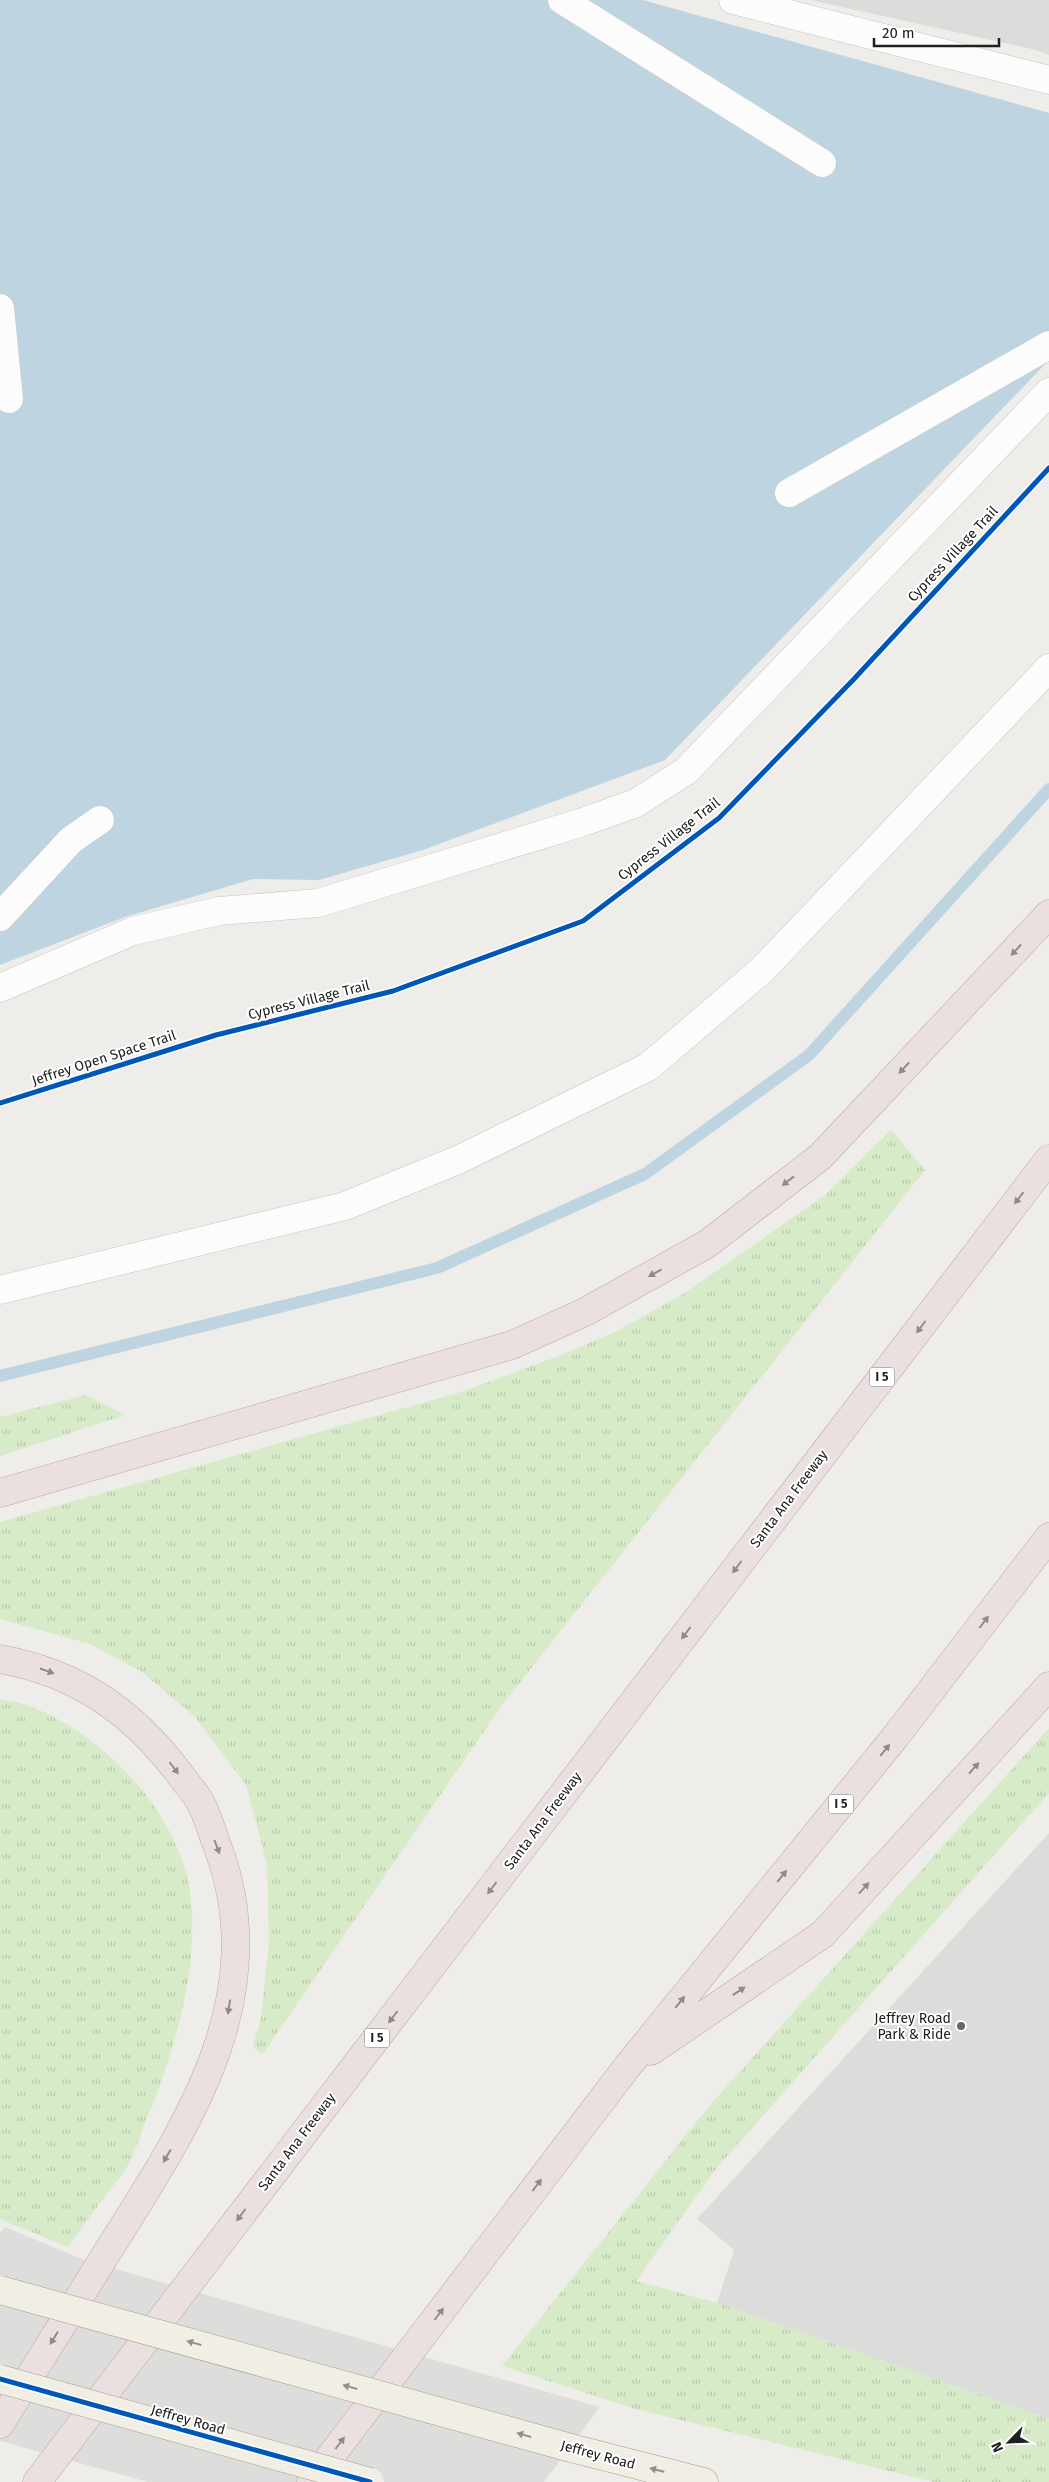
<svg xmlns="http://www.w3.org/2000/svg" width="1049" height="2482" font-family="'Fira Sans',sans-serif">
  <defs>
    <pattern id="grass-tufts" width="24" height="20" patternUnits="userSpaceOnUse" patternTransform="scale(1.25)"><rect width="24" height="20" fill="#d7ebc9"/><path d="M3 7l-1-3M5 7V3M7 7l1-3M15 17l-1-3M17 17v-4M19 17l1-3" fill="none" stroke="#b8c9ac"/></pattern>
  </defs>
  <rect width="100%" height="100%" fill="#eeede9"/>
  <path fill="#dddcda" d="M810,0H1049V55L1036,50Z"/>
  <path fill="#dcdcda" d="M1049,1833V2419L717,2303L734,2250L697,2219Z"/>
  <path fill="url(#grass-tufts)" d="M891,1130L925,1170L502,1705L262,2055L253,2046L261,2018L269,1943L267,1864L246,1785L195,1717L142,1672L90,1644L0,1619V1522L461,1392L564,1354L617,1331L685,1293L825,1195Z
    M86,1395L125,1415L0,1456V1417Z
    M0,1699C42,1704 87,1734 117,1763C149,1792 181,1841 189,1885C202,1962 175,2051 145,2123C140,2137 135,2152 128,2165C123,2174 115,2183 108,2192C95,2210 81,2228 68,2247L0,2219Z
    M1049,1728V1793L715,2170L636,2281L717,2303L1049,2419V2482H934L636,2409L502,2366L710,2105Z"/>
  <path fill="#bed5e1" d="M0,0H643L1049,113V360L665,760L423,850L319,880L253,879L125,917L0,965Z"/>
  <path fill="#dddddb" d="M5,2227L84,2260L600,2407L544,2482H148L0,2441V2233Z"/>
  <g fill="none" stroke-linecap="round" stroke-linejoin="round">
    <path stroke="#bed5e1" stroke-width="12" d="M0,1376L437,1268L645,1174L809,1055L1049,789"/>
    <defs>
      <path id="minor" d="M562,0L822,163
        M733,0L1049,80
        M0,308L9,399
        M789,493L1049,345
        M0,917L71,840L100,820
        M0,988L133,931L219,911L318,903L580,823L636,803L686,771L1049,392
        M0,1290L345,1206L460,1159L648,1067L762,970L1049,668"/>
      <path id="major" d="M571,2448L704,2482"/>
      <path id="highway" d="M0,1493L512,1345L585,1312L707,1244L820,1157L1049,914
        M0,1659C77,1673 132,1711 179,1773C185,1782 193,1790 199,1800C207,1813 212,1833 218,1848C273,1995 189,2123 113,2243C75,2304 38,2364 0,2424
        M651,2051L823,1934L1049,1686
        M37,2482L1049,1159
        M311,2482L627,2067L896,1736L1049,1537"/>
    </defs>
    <use href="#minor" stroke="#c7c6c5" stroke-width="29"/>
    <use href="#major" stroke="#a59e85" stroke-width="29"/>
    <use href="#highway" stroke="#c3a1a7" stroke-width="29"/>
    <use href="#minor" stroke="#fcfcfc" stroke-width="28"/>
    <use href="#major" stroke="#f1eee6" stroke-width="28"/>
    <use href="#highway" stroke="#ebe0e0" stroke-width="28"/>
    <defs>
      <path id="major-bridge" d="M0,2290L571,2448
        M0,2379L370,2482"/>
    </defs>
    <use href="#major-bridge" stroke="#a59e85" stroke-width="29" stroke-linecap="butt"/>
    <use href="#major-bridge" stroke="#f1eee6" stroke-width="28"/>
    <defs>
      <path id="cycleway" d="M0,1103L216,1035L393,991L583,921L719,818L854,679L1049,468
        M0,2379L370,2482"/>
    </defs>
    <use href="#cycleway" stroke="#fff" stroke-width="8"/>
    <use href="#cycleway" stroke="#0057b8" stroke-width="5"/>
  </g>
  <defs><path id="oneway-solid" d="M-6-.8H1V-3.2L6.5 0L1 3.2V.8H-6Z" transform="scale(1.25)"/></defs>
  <g fill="#908a8a">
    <use href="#oneway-solid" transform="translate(1016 950) rotate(133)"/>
    <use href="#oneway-solid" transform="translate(904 1068) rotate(133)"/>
    <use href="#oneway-solid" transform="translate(788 1181) rotate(142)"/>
    <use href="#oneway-solid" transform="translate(1019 1198) rotate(127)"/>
    <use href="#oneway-solid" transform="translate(655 1273) rotate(151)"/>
    <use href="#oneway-solid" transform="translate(921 1327) rotate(127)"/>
    <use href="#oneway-solid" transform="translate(737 1567) rotate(127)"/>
    <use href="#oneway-solid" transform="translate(984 1622) rotate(-53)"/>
    <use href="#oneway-solid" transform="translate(686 1633) rotate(127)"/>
    <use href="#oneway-solid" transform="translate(47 1671) rotate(19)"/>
    <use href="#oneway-solid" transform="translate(885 1750) rotate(-51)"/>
    <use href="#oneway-solid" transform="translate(174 1768) rotate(53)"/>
    <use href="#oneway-solid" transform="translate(974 1768) rotate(-48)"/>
    <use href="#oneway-solid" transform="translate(217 1847) rotate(69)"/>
    <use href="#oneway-solid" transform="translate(782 1876) rotate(-51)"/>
    <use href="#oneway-solid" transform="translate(492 1888) rotate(127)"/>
    <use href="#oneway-solid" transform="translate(864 1888) rotate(-48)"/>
    <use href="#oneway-solid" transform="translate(739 1991) rotate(-34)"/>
    <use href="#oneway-solid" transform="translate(680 2002) rotate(-51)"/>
    <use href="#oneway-solid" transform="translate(229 2007) rotate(99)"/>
    <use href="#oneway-solid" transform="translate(393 2017) rotate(127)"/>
    <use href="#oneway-solid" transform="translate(167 2156) rotate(120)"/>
    <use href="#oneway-solid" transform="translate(537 2185) rotate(-53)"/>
    <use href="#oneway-solid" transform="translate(241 2215) rotate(127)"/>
    <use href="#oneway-solid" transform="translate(439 2314) rotate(-53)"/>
    <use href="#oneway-solid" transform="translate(54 2338) rotate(122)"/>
    <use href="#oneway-solid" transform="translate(340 2443) rotate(-53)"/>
  </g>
  <g fill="#93918d">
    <use href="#oneway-solid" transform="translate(194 2343) rotate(-164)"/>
    <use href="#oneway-solid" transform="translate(350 2387) rotate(-164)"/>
    <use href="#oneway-solid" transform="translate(524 2435) rotate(-164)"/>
    <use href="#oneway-solid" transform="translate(657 2470) rotate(-166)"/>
  </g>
  <circle fill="#686866" stroke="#fff" stroke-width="2" cx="961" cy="2026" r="5"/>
  <g text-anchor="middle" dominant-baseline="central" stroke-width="4" stroke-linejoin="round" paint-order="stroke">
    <g fill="#fff" stroke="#636363" stroke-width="1">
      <rect x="869.5" y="1367.5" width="25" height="19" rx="4"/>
      <rect x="828.5" y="1794.5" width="25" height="19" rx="4"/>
      <rect x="364.5" y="2028.5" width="25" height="19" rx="4"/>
    </g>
    <g font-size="12" font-weight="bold" fill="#202020">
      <text x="882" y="1377">I 5</text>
      <text x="841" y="1804">I 5</text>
      <text x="377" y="2038">I 5</text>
    </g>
    <g font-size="14" fill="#202020" stroke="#fff">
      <text transform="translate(953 554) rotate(-47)">Cypress Village Trail</text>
      <text transform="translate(669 839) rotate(-38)">Cypress Village Trail</text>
      <text transform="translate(309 1000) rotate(-14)">Cypress Village Trail</text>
      <text transform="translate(104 1058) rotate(-18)">Jeffrey Open Space Trail</text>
      <text transform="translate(789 1499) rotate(-53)">Santa Ana Freeway</text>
      <text transform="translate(543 1821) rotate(-53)">Santa Ana Freeway</text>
      <text transform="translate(297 2142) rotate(-53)">Santa Ana Freeway</text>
      <text transform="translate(188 2420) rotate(16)">Jeffrey Road</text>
      <text transform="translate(598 2455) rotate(15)">Jeffrey Road</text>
    </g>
    <g font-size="14" fill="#202020" stroke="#fff" text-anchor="end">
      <text x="951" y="2018">Jeffrey Road<tspan x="951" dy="16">Park &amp; Ride</tspan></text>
    </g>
  </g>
  <g transform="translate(1009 2442) rotate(246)" stroke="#ffffff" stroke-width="4" paint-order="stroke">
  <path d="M0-4L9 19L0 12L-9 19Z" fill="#202020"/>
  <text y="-8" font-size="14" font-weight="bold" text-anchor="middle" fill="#202020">N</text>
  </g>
  <path d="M874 38v8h125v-8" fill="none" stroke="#202020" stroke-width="2.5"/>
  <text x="882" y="38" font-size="15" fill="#202020" stroke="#ffffff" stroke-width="4" paint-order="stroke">20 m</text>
</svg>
